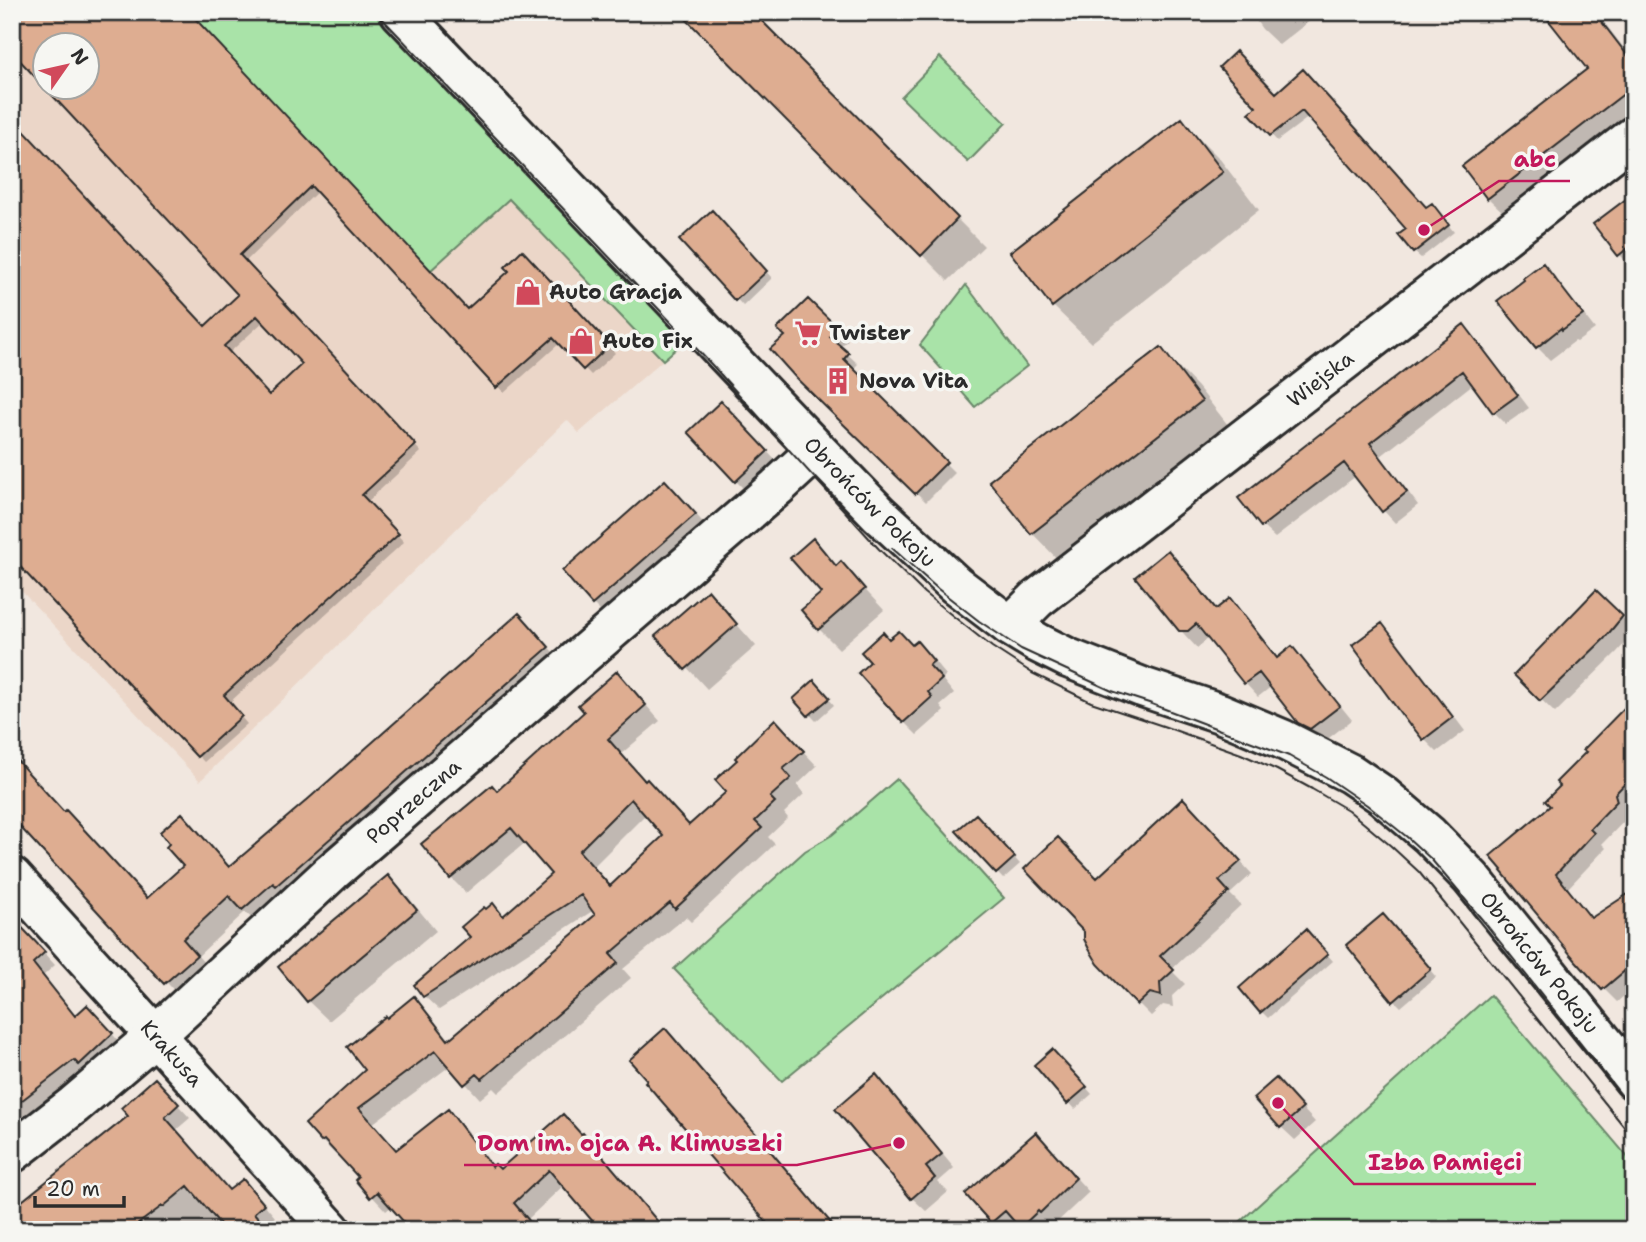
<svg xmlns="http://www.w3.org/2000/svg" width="1646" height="1242" font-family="'Shantell Sans',sans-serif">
  <rect width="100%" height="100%" fill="#f1e7df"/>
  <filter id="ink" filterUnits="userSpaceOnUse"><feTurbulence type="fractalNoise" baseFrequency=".0143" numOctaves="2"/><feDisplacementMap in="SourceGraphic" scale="14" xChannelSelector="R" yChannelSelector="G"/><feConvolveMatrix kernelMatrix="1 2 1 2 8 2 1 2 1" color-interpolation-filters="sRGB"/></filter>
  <g filter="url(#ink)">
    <path fill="#ebd6c8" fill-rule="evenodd" d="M12,12H195L434,268L509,199L663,360L579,433L567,420L200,781L12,581ZM46,46H88V88H46Z"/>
    <path fill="#a9e3a8" stroke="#6a876a" stroke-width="2" d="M188,12H382L691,336L663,360L509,199L430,271Z
      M940,57L1006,123L968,162L901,97Z
      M966,285L1027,366L975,407L920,345Z
      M897,779L1004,898L782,1081L674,969L805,851L832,835Z
      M1490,995L1626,1155L1634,1166V1230H1231Z"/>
    <path fill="#0003" fill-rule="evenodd" d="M186,12L467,312L511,271L522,253L615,353L591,375L560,343L504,393L318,191L245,262L421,452L367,502L404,542L229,703L247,724L204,762L12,555L205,328L240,295L48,88H88V46H46L12,49ZM264,321L304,365L270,398L229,353Z
      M681,12H751L984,246L948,281Z
      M1250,12H1321L1279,45L1262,29Z
      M1545,12H1596L1634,61V115L1505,214L1488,198L1464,167L1589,70Z
      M1303,71L1427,209L1438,212L1454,232L1421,258L1414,252L1409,229L1309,117L1277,141L1252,114L1276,95Z
      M1182,121L1219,158L1259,210L1091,343L1053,306Z
      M1634,195V269L1619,254Z
      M712,213L772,278L743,306L682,240Z
      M1543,265L1556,279L1595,329L1577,342L1575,341L1550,360L1537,347Z
      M808,301L848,340L840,347L858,364L852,370L955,473L926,502L797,376L787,336Z
      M1463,326L1476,338L1529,408L1506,424L1494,412L1473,384L1381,456L1418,505L1395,523L1383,510L1356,476L1275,538L1262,526Z
      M1161,349L1198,387L1239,439L1069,571L1032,533Z
      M734,417L780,465L749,494L736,481Z
      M686,503L715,536L613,624L593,604Z
      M813,541L838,567L841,564L884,610L839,649L819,629L823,593Z
      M1168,552L1182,566L1217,610L1230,600L1244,614L1279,659L1292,648L1305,662L1352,720L1325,741L1314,736L1300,722L1272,686L1258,697L1245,683L1209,638L1197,648L1184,634L1138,577Z
      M708,592L756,646L707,689L658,636Z
      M1596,593L1634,629V633L1617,652L1555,713L1516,675Z
      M519,615L564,664L259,925L245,912L198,956L212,972L182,999L12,815L65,814L148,900L230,868Z
      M1381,625L1395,638L1465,731L1437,752L1424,739Z
      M889,641L912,647L930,656L946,675L942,679L954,694L940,706L944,711L917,735L904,722Z
      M631,688L660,721L621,754L646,782L690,827L789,736L817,766L797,785L804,794L784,813L788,818L768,837L775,844L691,922L686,917L623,969L631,978L498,1093L493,1088L480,1099L450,1066L372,1124L397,1151L448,1111L463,1126L494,1167L500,1171L582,1136L597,1150L666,1230H603L564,1185L528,1219L537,1230H413L392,1206L386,1211L372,1196L360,1177L339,1154L337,1156L322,1141L414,999L429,1014L450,1040L598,915L594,910L439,1010L424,996L472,937L486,911L493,906L504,917L554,875L526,842L466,893L451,878L424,845L497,793ZM646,814L666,836L611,887L593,867Z
      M820,688L834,705L816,721L795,699Z
      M1634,698V801L1627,808L1630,815L1602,844L1606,848L1568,888L1593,919L1634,892V987L1617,1002L1591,976L1503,871Z
      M1196,813L1252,874L1230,894L1241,905L1171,970L1185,984L1172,996L1173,1007L1163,1005L1151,1016L1138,1003L1098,881Z
      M976,816L1020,864L1003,879L959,832Z
      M388,877L409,898L436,931L329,1021L308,1001Z
      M12,919L55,965L43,976L76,1017L99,1019L123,1046L87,1070L12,1128Z
      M1390,923L1436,977L1401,1007L1395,1001Z
      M1313,938L1333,961L1268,1018L1261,1011Z
      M678,1044L838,1230H775Z
      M1059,1057L1092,1094L1075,1109L1036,1065Z
      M876,1077L889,1090L954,1168L938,1182L948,1192L926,1211L912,1198Z
      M166,1092L190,1118L176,1130L230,1192L255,1193L275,1217L264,1226L267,1230H12Z
      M1289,1094L1315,1122L1295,1140L1281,1127Z
      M1036,1134L1089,1192L1054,1225L1053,1224L1046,1230H1024L1019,1224L1012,1230H1000L992,1222Z"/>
    <path fill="#dead91" stroke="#2b2b2b" stroke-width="2" fill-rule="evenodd" d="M12,12H189L467,309L509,271L505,267L522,250L610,345L583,370L553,338L496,388L311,186L240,255L416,445L362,495L399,534L224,695L242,716L197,757L12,558V118L205,326L238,295L12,52ZM46,46H88V88H46ZM257,316L302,364L269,395L224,346Z
      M679,12H753L958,218L921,256Z
      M1542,12H1594L1634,64V86L1487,199L1462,166L1587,69Z
      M1236,51L1276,93L1303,69L1426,207L1432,203L1449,225L1413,253L1398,235L1406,229L1302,111L1270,136L1249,113L1256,107L1219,67Z
      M1182,118L1223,172L1052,307L1010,252Z
      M1634,193V243L1618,256L1593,224Z
      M712,210L767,271L735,301L679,240Z
      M1543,263L1583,315L1562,330L1561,328L1536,348L1497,301L1524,280L1523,278Z
      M808,299L839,329L830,337L849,353L844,359L947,462L915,494L796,378L770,349L785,336L777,329Z
      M1464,324L1518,395L1493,413L1462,371L1370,443L1407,492L1382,512L1344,463L1261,527L1238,498L1321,433L1322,434Z
      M1161,347L1202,401L1031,534L989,481Z
      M721,401L768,451L735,482L688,432Z
      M665,480L696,514L592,605L562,571Z
      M813,538L836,566L841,561L865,589L818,630L801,610L821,593L790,558Z
      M1168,550L1216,609L1230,598L1277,658L1292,646L1340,706L1310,729L1298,723L1259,673L1244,684L1196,624L1188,631H1179L1135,577Z
      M708,590L737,624L685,670L655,636Z
      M1596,590L1623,616L1604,639L1540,701L1514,675Z
      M519,613L549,647L276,886L273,883L242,910L229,896L183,939L197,955L164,984L12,818V755L64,812L66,810L147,898L183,866L166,847L169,844L160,832L182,813L229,867L306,801Z
      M1382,623L1453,717L1423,740L1411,725L1410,726L1362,661L1363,660L1352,645Z
      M899,631L912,645L917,641L934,661L929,665L942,679L928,692L932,697L903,723L858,673L870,662L861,652L883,632L889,639Z
      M617,671L646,705L608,739L645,781L647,779L689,825L726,792L715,780L737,760L735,758L775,719L804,751L783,769L791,778L770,797L775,802L755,821L762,828L675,909L670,903L610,954L618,963L482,1079L477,1074L464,1085L435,1051L359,1108L396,1150L448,1109L492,1167L495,1164L500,1169L563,1114L581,1134L583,1133L665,1230H600L549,1170L514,1203L537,1230H411L377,1192L370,1198L355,1180L358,1177L324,1140L321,1142L305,1124L365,1070L347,1047L386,1016L387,1018L414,996L448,1040L595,915L581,895L423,997L414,985L470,937L461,927L484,907L486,909L493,903L503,916L551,874L511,828L450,879L421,844L492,785L497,791L584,712L578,705ZM631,799L663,836L610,886L579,851Z
      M814,680L830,698L808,716L793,699Z
      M1634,698V774L1615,794L1617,801L1590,829L1594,833L1556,874L1591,918L1634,890V963L1602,990L1576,961L1501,871L1502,870L1490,856L1550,806L1545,801L1560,786L1556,782L1586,752L1583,750Z
      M1183,798L1241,861L1219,881L1229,892L1160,956L1174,970L1160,983L1161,996L1150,993L1137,1005L1098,964L1089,949L1084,939V932L1024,869L1058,837L1097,878Z
      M976,814L1015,857L996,874L956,831Z
      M388,875L417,910L307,1002L278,967Z
      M1383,914L1431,969L1393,1002L1346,945Z
      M12,917L45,952L33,963L75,1016L87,1005L113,1033L79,1065L74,1060L12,1108Z
      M1306,929L1328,954L1260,1013L1239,988Z
      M665,1028L762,1141L837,1230H773L645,1082L647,1080L629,1060Z
      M1052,1049L1087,1087L1067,1104L1034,1065Z
      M876,1074L942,1154L926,1167L935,1178L911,1199L835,1109Z
      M155,1078L179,1104L165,1117L229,1190L243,1179L264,1204L254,1213L268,1230H225L188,1186L163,1207L162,1206L130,1230H12V1209L128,1116L121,1108Z
      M1276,1078L1303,1108L1280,1128L1253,1098Z
      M1036,1132L1076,1178L1040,1213L1038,1211L1020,1228L1005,1211L991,1223L965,1194Z"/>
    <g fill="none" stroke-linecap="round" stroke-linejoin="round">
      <defs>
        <g id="minor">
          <path id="s1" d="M400,12L816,449L879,514L956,585L1010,626L1038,643L1068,658L1142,687L1220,713L1282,739L1351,774L1382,795L1429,835L1471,878L1634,1080"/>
          <path id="s2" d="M1010,626L1037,599L1634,136"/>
          <path id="s3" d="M12,877L331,1230"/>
          <path id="s4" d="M12,1153L74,1105L155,1036L332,872L777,487L802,464L816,449"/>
        </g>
      </defs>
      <use href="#minor" stroke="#2b2b2b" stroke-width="44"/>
      <use href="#minor" stroke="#f6f6f2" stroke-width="38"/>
      <path stroke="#2b2b2b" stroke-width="2" d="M376,12L712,365L879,549L924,593L992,647L1032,673L1091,702L1163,726L1241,754L1277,770L1312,789L1348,810L1391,846L1419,872L1634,1139
        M892,548L938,589L979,621L1021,649L1112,691L1149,703L1289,756L1326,777L1367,805L1407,837L1431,859L1485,923L1634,1111"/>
    </g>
  </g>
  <defs>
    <symbol id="shop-bare" viewBox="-9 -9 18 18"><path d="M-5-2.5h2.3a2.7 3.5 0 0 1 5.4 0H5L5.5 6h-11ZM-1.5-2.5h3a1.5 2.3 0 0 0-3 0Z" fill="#d1495b" stroke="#f6f6f2" stroke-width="2.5" paint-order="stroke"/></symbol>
    <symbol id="supermarket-bare" viewBox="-9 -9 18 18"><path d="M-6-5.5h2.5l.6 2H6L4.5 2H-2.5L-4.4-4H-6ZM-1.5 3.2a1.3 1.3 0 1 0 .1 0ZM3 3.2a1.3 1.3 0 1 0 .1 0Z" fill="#d1495b" stroke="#f6f6f2" stroke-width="2.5" paint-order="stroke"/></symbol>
    <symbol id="building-bare" viewBox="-9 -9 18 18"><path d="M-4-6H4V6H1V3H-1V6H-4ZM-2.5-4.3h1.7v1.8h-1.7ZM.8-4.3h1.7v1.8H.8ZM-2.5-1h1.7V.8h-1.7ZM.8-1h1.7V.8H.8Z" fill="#d1495b" stroke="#f6f6f2" stroke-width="2.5" paint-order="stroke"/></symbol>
  </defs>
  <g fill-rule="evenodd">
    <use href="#shop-bare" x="509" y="273" width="38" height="38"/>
    <use href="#supermarket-bare" x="789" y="314" width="38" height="38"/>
    <use href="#shop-bare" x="562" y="322" width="38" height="38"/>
    <use href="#building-bare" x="819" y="362" width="38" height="38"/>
  </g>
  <g text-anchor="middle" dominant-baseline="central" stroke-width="7" stroke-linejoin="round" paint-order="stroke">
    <g font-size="21" font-weight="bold" fill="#2b2b2b" stroke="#f6f6f2" text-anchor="start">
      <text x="549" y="292">Auto Gracja</text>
      <text x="829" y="333">Twister</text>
      <text x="602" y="341">Auto Fix</text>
      <text x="859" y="381">Nova Vita</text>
    </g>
    <g font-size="21" fill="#2b2b2b" stroke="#f6f6f2">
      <text stroke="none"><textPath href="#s2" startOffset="397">Wiejska</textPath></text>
      <text stroke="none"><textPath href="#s1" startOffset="679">Obrońców Pokoju</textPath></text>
      <text stroke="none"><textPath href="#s4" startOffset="534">Poprzeczna</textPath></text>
      <text stroke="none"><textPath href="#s1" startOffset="1507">Obrońców Pokoju</textPath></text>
      <text stroke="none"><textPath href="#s3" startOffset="238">Krakusa</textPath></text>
    </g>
  </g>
  <path fill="none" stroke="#c2185b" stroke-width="2.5" d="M1424 230L1499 181H1570M899 1143L797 1165H464M1278 1103L1354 1184H1536"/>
  <g fill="#c2185b" stroke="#f6f6f2" stroke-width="2.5">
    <circle cx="1424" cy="230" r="7"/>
    <circle cx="899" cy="1143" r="7"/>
    <circle cx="1278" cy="1103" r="7"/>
  </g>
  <g font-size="23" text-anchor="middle" font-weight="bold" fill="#c2185b" stroke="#f6f6f2" stroke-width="7" stroke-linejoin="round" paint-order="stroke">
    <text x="1535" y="167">abc</text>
    <text x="630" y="1151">Dom im. ojca A. Klimuszki</text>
    <text x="1445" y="1170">Izba Pamięci</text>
  </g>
  <rect width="1646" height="1242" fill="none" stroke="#f6f6f2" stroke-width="42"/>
  <rect x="21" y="21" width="1604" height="1200" fill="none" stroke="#2b2b2b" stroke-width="2.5" filter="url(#ink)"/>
  <g transform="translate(66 66) rotate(56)"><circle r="33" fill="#f6f6f2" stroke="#a5a5a2" stroke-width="2"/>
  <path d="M0-5L12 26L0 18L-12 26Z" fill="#d1495b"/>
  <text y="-10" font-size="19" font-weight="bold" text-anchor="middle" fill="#2b2b2b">N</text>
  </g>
  <path d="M35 1196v10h89v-10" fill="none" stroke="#2b2b2b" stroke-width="3.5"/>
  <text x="46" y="1196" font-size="21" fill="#2b2b2b" stroke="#f6f6f2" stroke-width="5" paint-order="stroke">20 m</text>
</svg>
